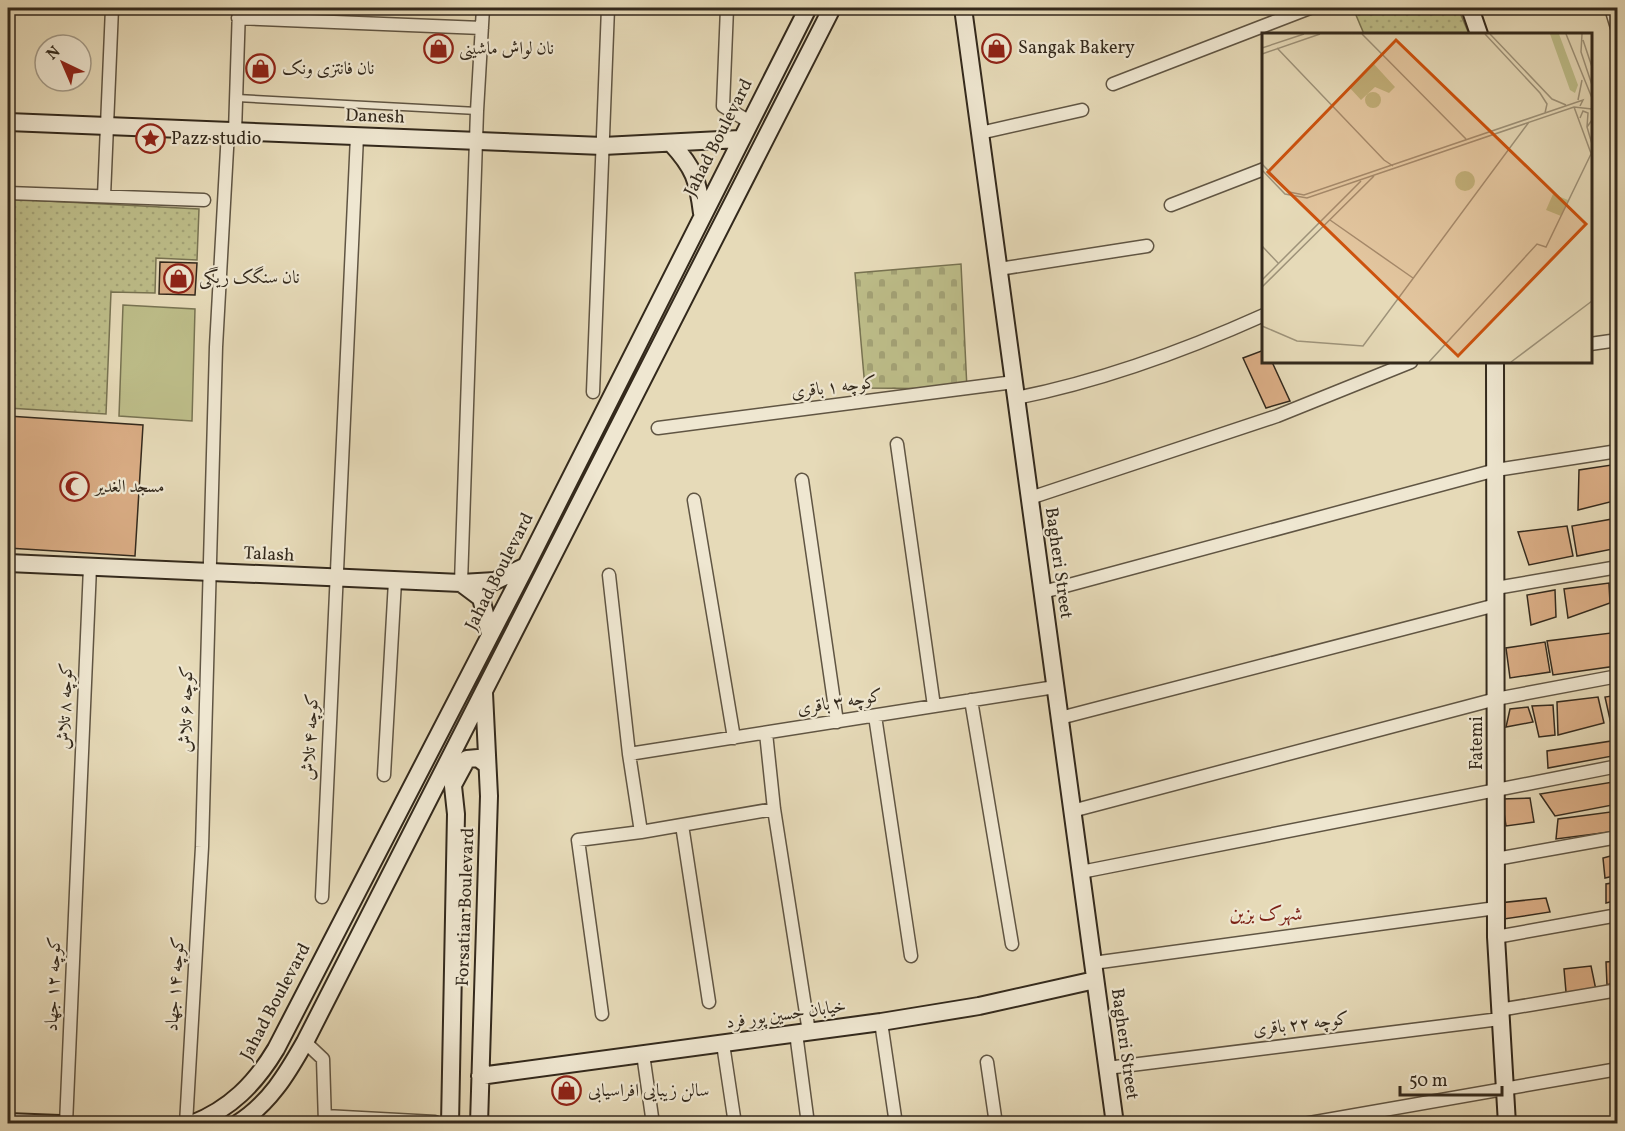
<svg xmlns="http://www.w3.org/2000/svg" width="1625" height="1131" font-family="Vollkorn,Amiri,serif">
  <defs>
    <pattern id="cemetery-stones" width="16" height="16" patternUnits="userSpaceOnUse" patternTransform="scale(1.5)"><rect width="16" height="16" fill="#bdbd89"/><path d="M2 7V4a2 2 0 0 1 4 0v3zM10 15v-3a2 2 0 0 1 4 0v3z" fill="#a3a276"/></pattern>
    <pattern id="park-dots" width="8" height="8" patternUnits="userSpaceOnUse" patternTransform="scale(1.5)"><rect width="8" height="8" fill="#bdbd89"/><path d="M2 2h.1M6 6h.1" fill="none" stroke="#a3a276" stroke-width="1.8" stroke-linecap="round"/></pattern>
  </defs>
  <rect width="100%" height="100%" fill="#e6dab8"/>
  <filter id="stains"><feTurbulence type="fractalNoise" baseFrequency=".00333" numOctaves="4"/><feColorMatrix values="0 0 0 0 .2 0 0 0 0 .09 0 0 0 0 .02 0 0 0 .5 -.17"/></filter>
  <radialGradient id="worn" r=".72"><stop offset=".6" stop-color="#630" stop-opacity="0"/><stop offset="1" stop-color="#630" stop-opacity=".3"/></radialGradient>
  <path fill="#bdbd89" stroke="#787352" stroke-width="1.5" d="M123,305L195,309L192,421L119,416Z"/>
  <path fill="url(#cemetery-stones)" stroke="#787352" stroke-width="1.5" d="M961,264L967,389L865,388L855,273Z"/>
  <path fill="url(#park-dots)" stroke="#787352" stroke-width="1.5" d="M1353,8H1458L1469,34H1364Z
    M8,199L199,209L197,260L156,258L155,293L111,292L106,414L8,408Z"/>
  <path fill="#daad85" stroke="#33291c" stroke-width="1.5" d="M160,262L197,263L195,295L159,294Z
    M1264,350V362H1272L1290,401L1266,408L1243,358Z
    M8,416L143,425L135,556L8,548Z
    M1618,464V500L1578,510L1579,470Z
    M1618,518V548L1577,556L1572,526Z
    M1567,526L1573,556L1529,565L1518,532Z
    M1609,583L1610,603L1568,618L1564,589Z
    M1555,590L1556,617L1531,625L1527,595Z
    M1611,633L1616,666L1553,675L1547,641Z
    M1545,642L1550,672L1510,678L1506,648Z
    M1618,695V723L1611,724L1605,697Z
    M1598,697L1604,723L1558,735L1557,702Z
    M1553,705L1555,735L1539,737L1532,706Z
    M1528,707L1533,722L1506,727L1510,709Z
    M1618,740V755L1548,768L1547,751Z
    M1613,782L1618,793V804L1555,816L1540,794Z
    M1530,798L1534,822L1506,826L1502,799Z
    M1618,811V831L1556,839L1558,819Z
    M1618,854V875L1605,878L1603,858Z
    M1618,882V900L1606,903V884Z
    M1546,898L1550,912L1504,919L1499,903Z
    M1618,961V981L1607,985L1606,962Z
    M1591,966L1596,990L1566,992L1564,969Z"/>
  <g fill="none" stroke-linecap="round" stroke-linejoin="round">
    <defs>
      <path id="lane" d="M237,98L477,111"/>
      <path id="street" d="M727,8L723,106L750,122
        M1611,8L1618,31
        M238,18L482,28
        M1113,84L1310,8
        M235,132L239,8
        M980,133L1082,110
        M8,193L204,200
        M104,196L112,8
        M1171,205L1264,169
        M999,269L1147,246
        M1590,344L1618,340
        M593,392L608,8
        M1016,398C1102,381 1184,351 1264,315
        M658,428L1014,382
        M897,444L934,706
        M802,480L837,722
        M1030,498L1277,416L1411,362
        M694,500L734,738
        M609,575L629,754L641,832
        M461,583L477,111L483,8
        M1496,588L1618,567
        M1043,592L1496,470L1618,451
        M971,700L1012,944
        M875,716L911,956
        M1060,718L1496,605
        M766,733L774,809L809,1032
        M629,754L1055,687
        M384,775L395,581
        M1072,811L1496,699L1618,676
        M682,825L709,1002
        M1496,859L1618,837
        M1081,872L1618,766
        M322,897L357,136
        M1496,937L1618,915
        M1093,963L1496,908
        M1499,1010L1618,990
        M602,1014L578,840L641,832L774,809
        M881,1022L896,1124
        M796,1033L808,1124
        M305,1042L323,1059L325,1123
        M723,1044L735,1124
        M643,1054L653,1124
        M987,1062L996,1124
        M1107,1068L1500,1019
        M325,1116L435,1122
        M66,1124L90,567
        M186,1124L202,847L216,347L228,131
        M1304,1124L1618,1069"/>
      <path id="secondary" d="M963,8L1115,1124
        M1470,8L1479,34
        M8,122L603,146L740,139
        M671,143C694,168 698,180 702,213
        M1495,362L1496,937L1507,1124
        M8,563L461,583L495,581L526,566
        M461,583L481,598L490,634
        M450,758L456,814L450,1124
        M453,785L467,759L478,758L487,765
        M480,1076L881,1022L979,1006L1095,980
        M8,1122L60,1124
        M192,1124C230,1109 255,1084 276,1049L526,566L808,8
        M237,1124C269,1104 287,1074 305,1042L832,8
        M479,1124L489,796L484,693"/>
    </defs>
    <use href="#lane" stroke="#605543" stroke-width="9"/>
    <use href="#street" stroke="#605543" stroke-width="15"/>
    <use href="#secondary" stroke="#33291c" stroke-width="20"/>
    <use href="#lane" stroke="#efe7d1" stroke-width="6"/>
    <use href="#street" stroke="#efe7d1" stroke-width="12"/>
    <use href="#secondary" stroke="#efe7d1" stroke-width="16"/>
  </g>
  <defs>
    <symbol id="shop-ring" viewBox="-11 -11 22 22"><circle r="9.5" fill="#efe7d1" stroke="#8f2418" stroke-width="1.5"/><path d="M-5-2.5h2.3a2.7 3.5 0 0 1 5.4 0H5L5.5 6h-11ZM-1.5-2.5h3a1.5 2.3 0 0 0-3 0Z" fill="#8f2418"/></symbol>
    <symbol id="sight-ring" viewBox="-11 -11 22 22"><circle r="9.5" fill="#efe7d1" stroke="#8f2418" stroke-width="1.5"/><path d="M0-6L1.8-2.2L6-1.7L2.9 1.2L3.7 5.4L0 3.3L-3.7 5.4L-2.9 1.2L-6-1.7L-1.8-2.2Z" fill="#8f2418"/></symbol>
    <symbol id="mosque-ring" viewBox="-11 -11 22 22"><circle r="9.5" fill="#efe7d1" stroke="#8f2418" stroke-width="1.5"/><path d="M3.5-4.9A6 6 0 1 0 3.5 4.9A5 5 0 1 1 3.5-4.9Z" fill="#8f2418"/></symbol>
  </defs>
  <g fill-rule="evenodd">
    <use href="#shop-ring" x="980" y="32" width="33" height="33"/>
    <use href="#shop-ring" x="422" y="32" width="33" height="33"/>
    <use href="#shop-ring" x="244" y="52" width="33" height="33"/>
    <use href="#sight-ring" x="134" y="122" width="33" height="33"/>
    <use href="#shop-ring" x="162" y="262" width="33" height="33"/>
    <use href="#mosque-ring" x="58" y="470" width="33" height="33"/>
    <use href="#shop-ring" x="550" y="1074" width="33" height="33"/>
  </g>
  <g text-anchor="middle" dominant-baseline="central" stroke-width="4.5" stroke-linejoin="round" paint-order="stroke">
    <g font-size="18" fill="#33291c" stroke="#efe7d1" text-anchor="start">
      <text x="1018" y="48">Sangak Bakery</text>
      <text x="459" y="49">نان لواش ماشينى</text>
      <text x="282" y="69">نان فانتزى ونک</text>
      <text x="171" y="139">Pazz studio</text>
      <text x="199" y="278">نان سنگک ریگی</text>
      <text x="95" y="487">مسجد الغدیر</text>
      <text x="588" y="1091">سالن زیبایی افراسیابی</text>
    </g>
    <g font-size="18" fill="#33291c" stroke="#efe7d1">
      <text transform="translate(375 117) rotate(2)">Danesh</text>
      <text transform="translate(719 138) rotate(-63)">Jahad Boulevard</text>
      <text transform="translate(834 388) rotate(-7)">کوچه ۱ باقری</text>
      <text transform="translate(269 555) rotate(3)">Talash</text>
      <text transform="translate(1058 563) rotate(82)">Bagheri Street</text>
      <text transform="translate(500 572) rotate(-63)">Jahad Boulevard</text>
      <text transform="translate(840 703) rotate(-9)">کوچه ۳ باقری</text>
      <text transform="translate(66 706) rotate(-88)">کوچه ۸ تلاش</text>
      <text transform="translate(187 709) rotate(-89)">کوچه ۶ تلاش</text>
      <text transform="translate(311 737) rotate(-87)">کوچه ۴ تلاش</text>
      <text transform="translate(1477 743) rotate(-90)">Fatemi</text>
      <text transform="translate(466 907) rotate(-88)">Forsatian Boulevard</text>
      <text transform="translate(54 984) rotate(-88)">کوچه ۱۲ جهاد</text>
      <text transform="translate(176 984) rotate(-86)">کوچه ۱۴ جهاد</text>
      <text transform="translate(276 1002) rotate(-62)">Jahad Boulevard</text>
      <text transform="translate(786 1015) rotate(-8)">خیابان حسین پور فرد</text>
      <text transform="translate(1301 1025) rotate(-7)">کوچه ۲۲ باقری</text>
      <text transform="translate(1124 1044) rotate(82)">Bagheri Street</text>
    </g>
    <g font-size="20" fill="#7a1f14" stroke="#efe7d1">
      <text x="1266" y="915">شهرک بزین</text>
    </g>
  </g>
  <g transform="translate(1262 33)">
    <rect width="330" height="330" fill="#e6dab8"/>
    <path d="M103 67a8 8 0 1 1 16 0a8 8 0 1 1-16 0Z" fill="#bdbd89"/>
    <path d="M193 148a10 10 0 1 1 20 0a10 10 0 1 1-20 0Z" fill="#bdbd89"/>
    <path d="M288,1H297L316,52L313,60L308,57ZM111,30L133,54L127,60L113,54L99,67L87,54ZM291,161L306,167L299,183L284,177Z" fill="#bdbd89"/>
    <path fill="none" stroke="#9e937a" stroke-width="1.5" d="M100,1L204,106M223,1L278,60L285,71L283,80M228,1L290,66L304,72M304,1L330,65M320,1L319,19L330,52M321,7L330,34M0,15L42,1M15,15L122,127L131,133M0,21L58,1M316,67L320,47M312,74L330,123M318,85L321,78L326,80L325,94M330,87L325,94L330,111M0,131L27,159L42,162L321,67L318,73M0,137L23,161L45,165L312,74L330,76M68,187L151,245M0,213L17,231M0,247L99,148M0,254L112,143M0,293L35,308L101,313L267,89M167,329L275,211L284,214L329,121M249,329L330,268"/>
    <path fill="#cd520e" fill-opacity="0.15" stroke="#cd520e" stroke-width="3" d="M134,7L324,191L196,323L6,139Z"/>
    <rect width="330" height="330" fill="none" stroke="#33291c" stroke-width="3"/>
  </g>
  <rect width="1625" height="1131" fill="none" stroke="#e6dab8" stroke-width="30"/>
  <rect x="9" y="9" width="1607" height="1113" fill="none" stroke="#33291c" stroke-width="3"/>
  <rect x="15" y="15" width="1595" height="1101" fill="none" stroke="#33291c" stroke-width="1.5"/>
  <g transform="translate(63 63) rotate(316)"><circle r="28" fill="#efe7d1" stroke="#a49b89" stroke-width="1.5"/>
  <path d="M0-4.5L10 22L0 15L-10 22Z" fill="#8f2418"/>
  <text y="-9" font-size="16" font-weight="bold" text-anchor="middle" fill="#33291c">N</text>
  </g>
  <path d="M1400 1086v9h102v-9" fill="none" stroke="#33291c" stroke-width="3"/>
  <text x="1409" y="1086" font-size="18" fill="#33291c" stroke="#efe7d1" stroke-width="4.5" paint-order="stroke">50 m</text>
  <rect width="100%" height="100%" filter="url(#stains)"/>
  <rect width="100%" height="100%" fill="url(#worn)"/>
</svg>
